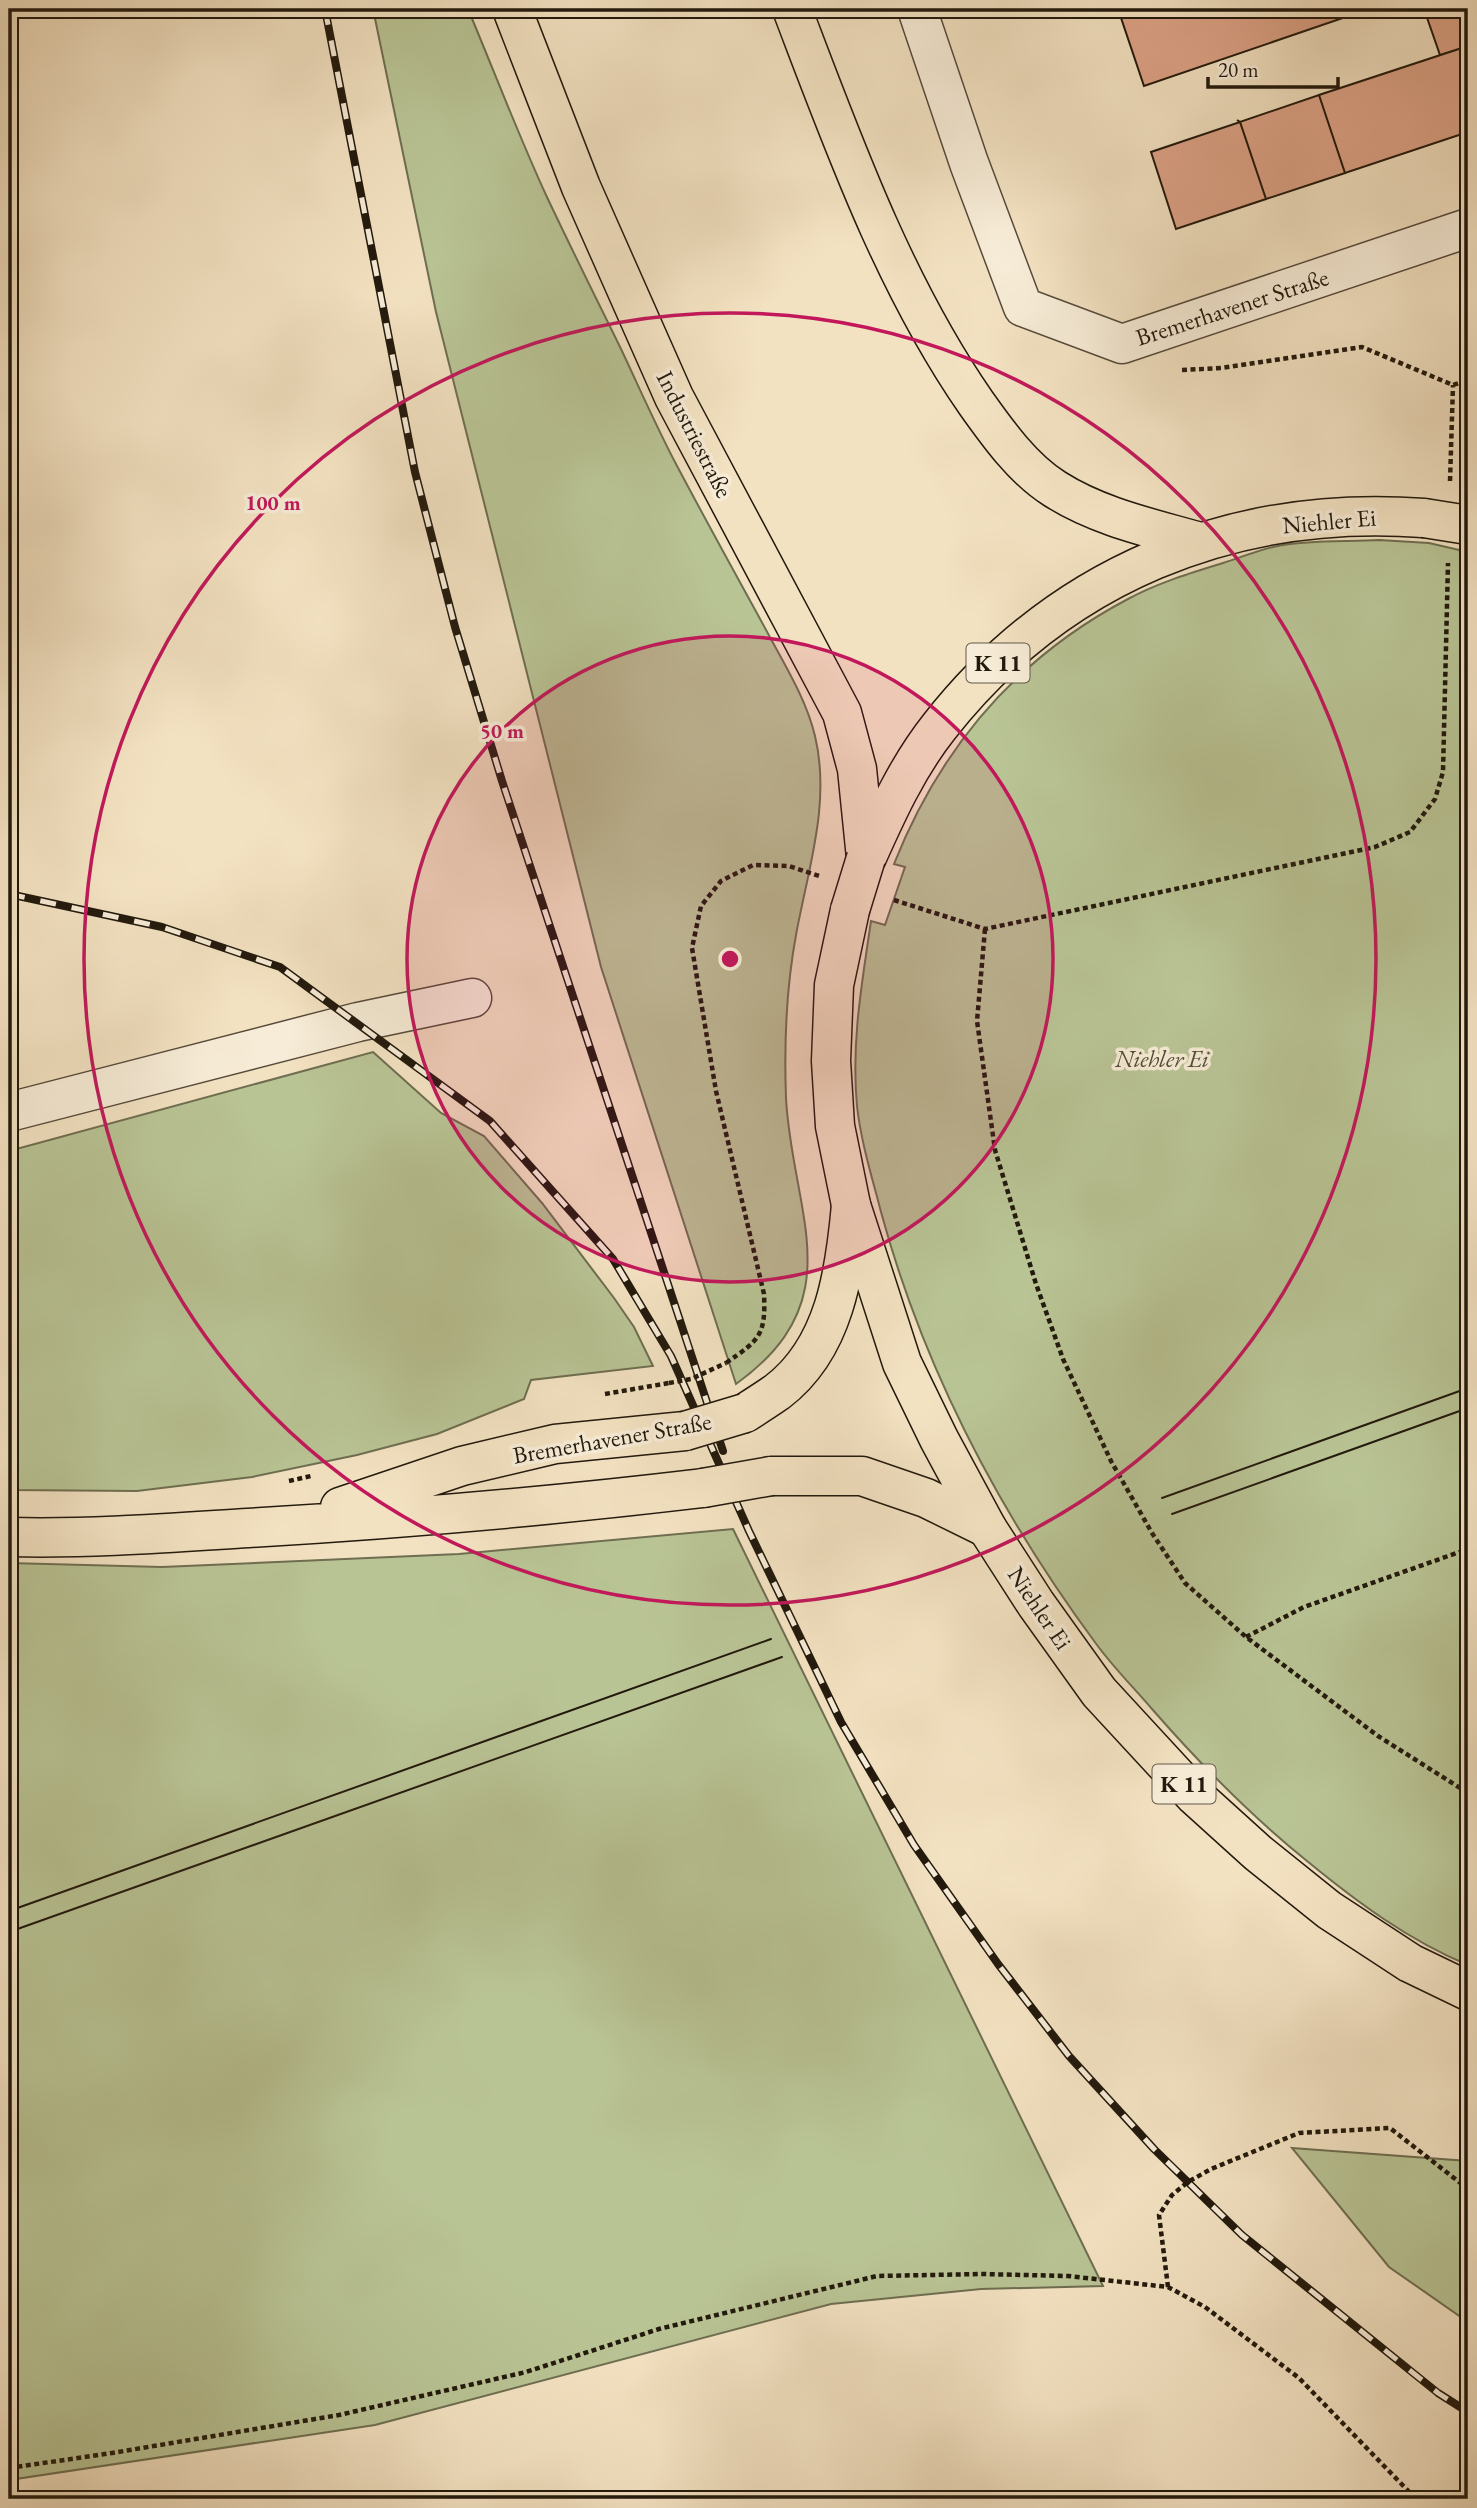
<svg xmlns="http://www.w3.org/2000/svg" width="1477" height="2508" font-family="'EB Garamond',serif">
  <rect width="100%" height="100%" fill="#f3e2c2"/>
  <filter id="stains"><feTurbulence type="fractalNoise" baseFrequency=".00286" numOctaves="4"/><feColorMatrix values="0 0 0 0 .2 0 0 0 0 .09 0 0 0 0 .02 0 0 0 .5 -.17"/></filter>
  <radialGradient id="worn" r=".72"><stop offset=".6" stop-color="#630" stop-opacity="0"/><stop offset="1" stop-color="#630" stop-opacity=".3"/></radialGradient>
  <path fill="#b9c495" stroke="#6e6e51" stroke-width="2" d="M373,9H468C494,71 518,134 546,195C570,246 596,298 621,349C639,387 656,426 676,464C705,519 735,573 765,628C783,662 806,698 815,736C831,803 808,869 796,935C786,989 784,1043 786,1098C792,1214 854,1299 736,1384L601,967L436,312Z
    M1379,540L1429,543L1468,552V1965C1408,1940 1357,1902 1307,1861C1250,1815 1200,1764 1152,1709C1134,1688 1114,1668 1097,1645C1000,1514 924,1370 881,1212C872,1177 861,1142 857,1106C851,1043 862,983 871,921L885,925L905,867L894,864C940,748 1016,658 1128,599C1157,583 1191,573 1223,563C1239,558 1256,551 1273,547C1302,540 1349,542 1379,540Z
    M373,1052L441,1113L484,1136L542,1203L614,1298L634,1327L653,1366L531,1380L524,1399L437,1434L357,1455L252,1477L137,1491L9,1490V1151Z
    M733,1529L1103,2286L981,2289L831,2304L375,2425L9,2480V1563L162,1567L459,1554Z
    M1292,2148L1468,2161V2322L1389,2267Z"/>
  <path fill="#dda387" stroke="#22190d" stroke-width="2" d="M1051,9H1070L1053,15Z
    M1118,9H1369L1144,86Z
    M1424,9H1468V46L1440,55Z
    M1468,46V132L1345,173L1319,95Z
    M1319,95L1345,173L1266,199L1240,122L1237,120L1240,122Z
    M1240,122L1266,199L1176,229L1151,152Z"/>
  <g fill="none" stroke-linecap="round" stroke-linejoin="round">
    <defs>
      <path id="minor" d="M917,9L969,163L1023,307L1122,344L1468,228
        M9,1112L358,1022L472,998"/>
      <path id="major" d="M745,1413C756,1406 767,1399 777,1392C835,1348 845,1272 851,1205
        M771,1476H862L926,1498L987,1528
        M340,1507L462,1466L555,1444L685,1431
        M9,1537C89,1539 168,1533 248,1528C400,1519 552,1506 703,1488"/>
      <path id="highway" d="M512,9L581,187L674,397L842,713L857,769L866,858
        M792,9C843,143 894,285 976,403C998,434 1023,469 1055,489C1099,517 1151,528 1200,542
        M867,857C887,812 908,766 939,727C1059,574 1232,504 1424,518
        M850,910L834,985L831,1061L835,1126L851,1205L902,1363L939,1439L987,1528L1036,1604L1099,1692L1195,1796L1258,1853L1329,1910L1410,1963L1468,1991"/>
    </defs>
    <use href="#minor" stroke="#564b3a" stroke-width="41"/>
    <use href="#major" stroke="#22190d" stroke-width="41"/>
    <use href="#highway" stroke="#22190d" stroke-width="41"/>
    <path stroke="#22190d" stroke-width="4.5" stroke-dasharray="5 3.5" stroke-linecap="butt" d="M1182,370L1221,368L1362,347L1453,385L1468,380
      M1450,481L1453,385
      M894,900L985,929L1375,847L1410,832L1435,799L1443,772L1448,563
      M985,929L977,1021L995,1150L1036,1284L1063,1359L1111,1461L1152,1533L1185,1583L1246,1637L1378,1736L1468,1793
      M726,1363C759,1340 766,1336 764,1294L716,1091L692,948L701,906L721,881L753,865L789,866L819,876
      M605,1394L669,1383
      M289,1481L311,1476
      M1246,1637L1304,1607L1468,1549
      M1168,2287L1159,2215L1172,2195L1188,2182L1211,2169L1299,2133L1390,2128L1468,2189
      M9,2468L112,2453L339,2415L526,2372L659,2329L877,2276L981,2274L1068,2276L1168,2287L1205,2307L1299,2378L1416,2499"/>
    <use href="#minor" stroke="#f7ecd7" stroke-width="38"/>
    <use href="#major" stroke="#f3e2c2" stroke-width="38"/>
    <use href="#highway" stroke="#f3e2c2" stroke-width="38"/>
    <path stroke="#22190d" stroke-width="2" d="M1162,1498L1468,1388
      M1172,1514L1468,1408
      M9,1911L771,1639
      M9,1932L782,1657"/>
    <defs>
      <path id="rail" d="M325,9L415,472L455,627L502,781L723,1451
        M9,894L162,927L280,967L490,1121L613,1259L671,1356L749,1531L841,1722L914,1845L998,1964L1069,2056L1154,2149L1242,2235L1438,2393L1468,2412"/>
    </defs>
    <use href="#rail" stroke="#22190d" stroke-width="8"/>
    <use href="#rail" stroke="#f7ecd7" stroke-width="5" stroke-dasharray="16" stroke-linecap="butt"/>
    <defs>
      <path id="major-bridge" d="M685,1431L745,1413
        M703,1488L771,1476"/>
      <path id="highway-bridge" d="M1424,518L1468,525
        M850,910L866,858"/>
    </defs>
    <use href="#major-bridge" stroke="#22190d" stroke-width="41" stroke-linecap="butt"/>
    <use href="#highway-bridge" stroke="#22190d" stroke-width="41" stroke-linecap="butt"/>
    <path stroke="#22190d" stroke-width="4.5" stroke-dasharray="5 3.5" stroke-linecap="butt" d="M669,1383L691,1379L726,1363"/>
    <use href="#major-bridge" stroke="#f3e2c2" stroke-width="38"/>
    <use href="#highway-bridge" stroke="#f3e2c2" stroke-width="38"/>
  </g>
  <circle cx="730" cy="959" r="323" fill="#c2185b" fill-opacity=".12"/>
  <g fill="none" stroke="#c2185b" stroke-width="3.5">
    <circle cx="730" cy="959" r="323"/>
    <circle cx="730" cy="959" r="646"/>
  </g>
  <g text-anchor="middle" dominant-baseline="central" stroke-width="7" stroke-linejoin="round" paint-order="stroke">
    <g fill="#f7ecd7" stroke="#62584a" stroke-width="2">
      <rect x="966.5" y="643.5" width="63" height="39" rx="5"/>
      <rect x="1152.5" y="1764.5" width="63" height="39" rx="5"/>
    </g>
    <g font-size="23" font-weight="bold" fill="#22190d">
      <text x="998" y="663">K 11</text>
      <text x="1184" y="1784">K 11</text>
    </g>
    <g font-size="24" fill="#22190d" stroke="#f7ecd7">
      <text transform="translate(1232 307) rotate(-18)">Bremerhavener Straße</text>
      <text transform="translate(695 434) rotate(63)">Industriestraße</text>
      <text transform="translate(1329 521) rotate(-5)">Niehler Ei</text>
      <text transform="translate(612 1438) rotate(-10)">Bremerhavener Straße</text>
      <text transform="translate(1040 1608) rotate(56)">Niehler Ei</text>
    </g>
    <g font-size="24" font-style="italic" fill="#4f4c36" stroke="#f7ecd7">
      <text x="1162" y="1058">Niehler Ei</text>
    </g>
  </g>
  <circle cx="730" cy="959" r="10" fill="#c2185b" stroke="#f7ecd7" stroke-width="3.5"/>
  <g font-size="21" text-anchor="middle" font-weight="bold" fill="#c2185b" stroke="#f7ecd7" stroke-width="7" stroke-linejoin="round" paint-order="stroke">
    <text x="273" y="510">100 m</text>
    <text x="502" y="738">50 m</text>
  </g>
  <rect width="1477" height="2508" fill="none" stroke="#f3e2c2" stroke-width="35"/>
  <rect x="10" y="10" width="1456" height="2487" fill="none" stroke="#22190d" stroke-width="3.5"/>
  <rect x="18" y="18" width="1442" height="2473" fill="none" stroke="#22190d" stroke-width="2"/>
  <path d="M1208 77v10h130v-10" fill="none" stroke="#22190d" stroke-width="3.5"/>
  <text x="1218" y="77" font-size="21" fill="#22190d" stroke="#f7ecd7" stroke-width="5" paint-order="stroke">20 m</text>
  <rect width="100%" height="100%" filter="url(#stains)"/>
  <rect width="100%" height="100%" fill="url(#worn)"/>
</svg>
